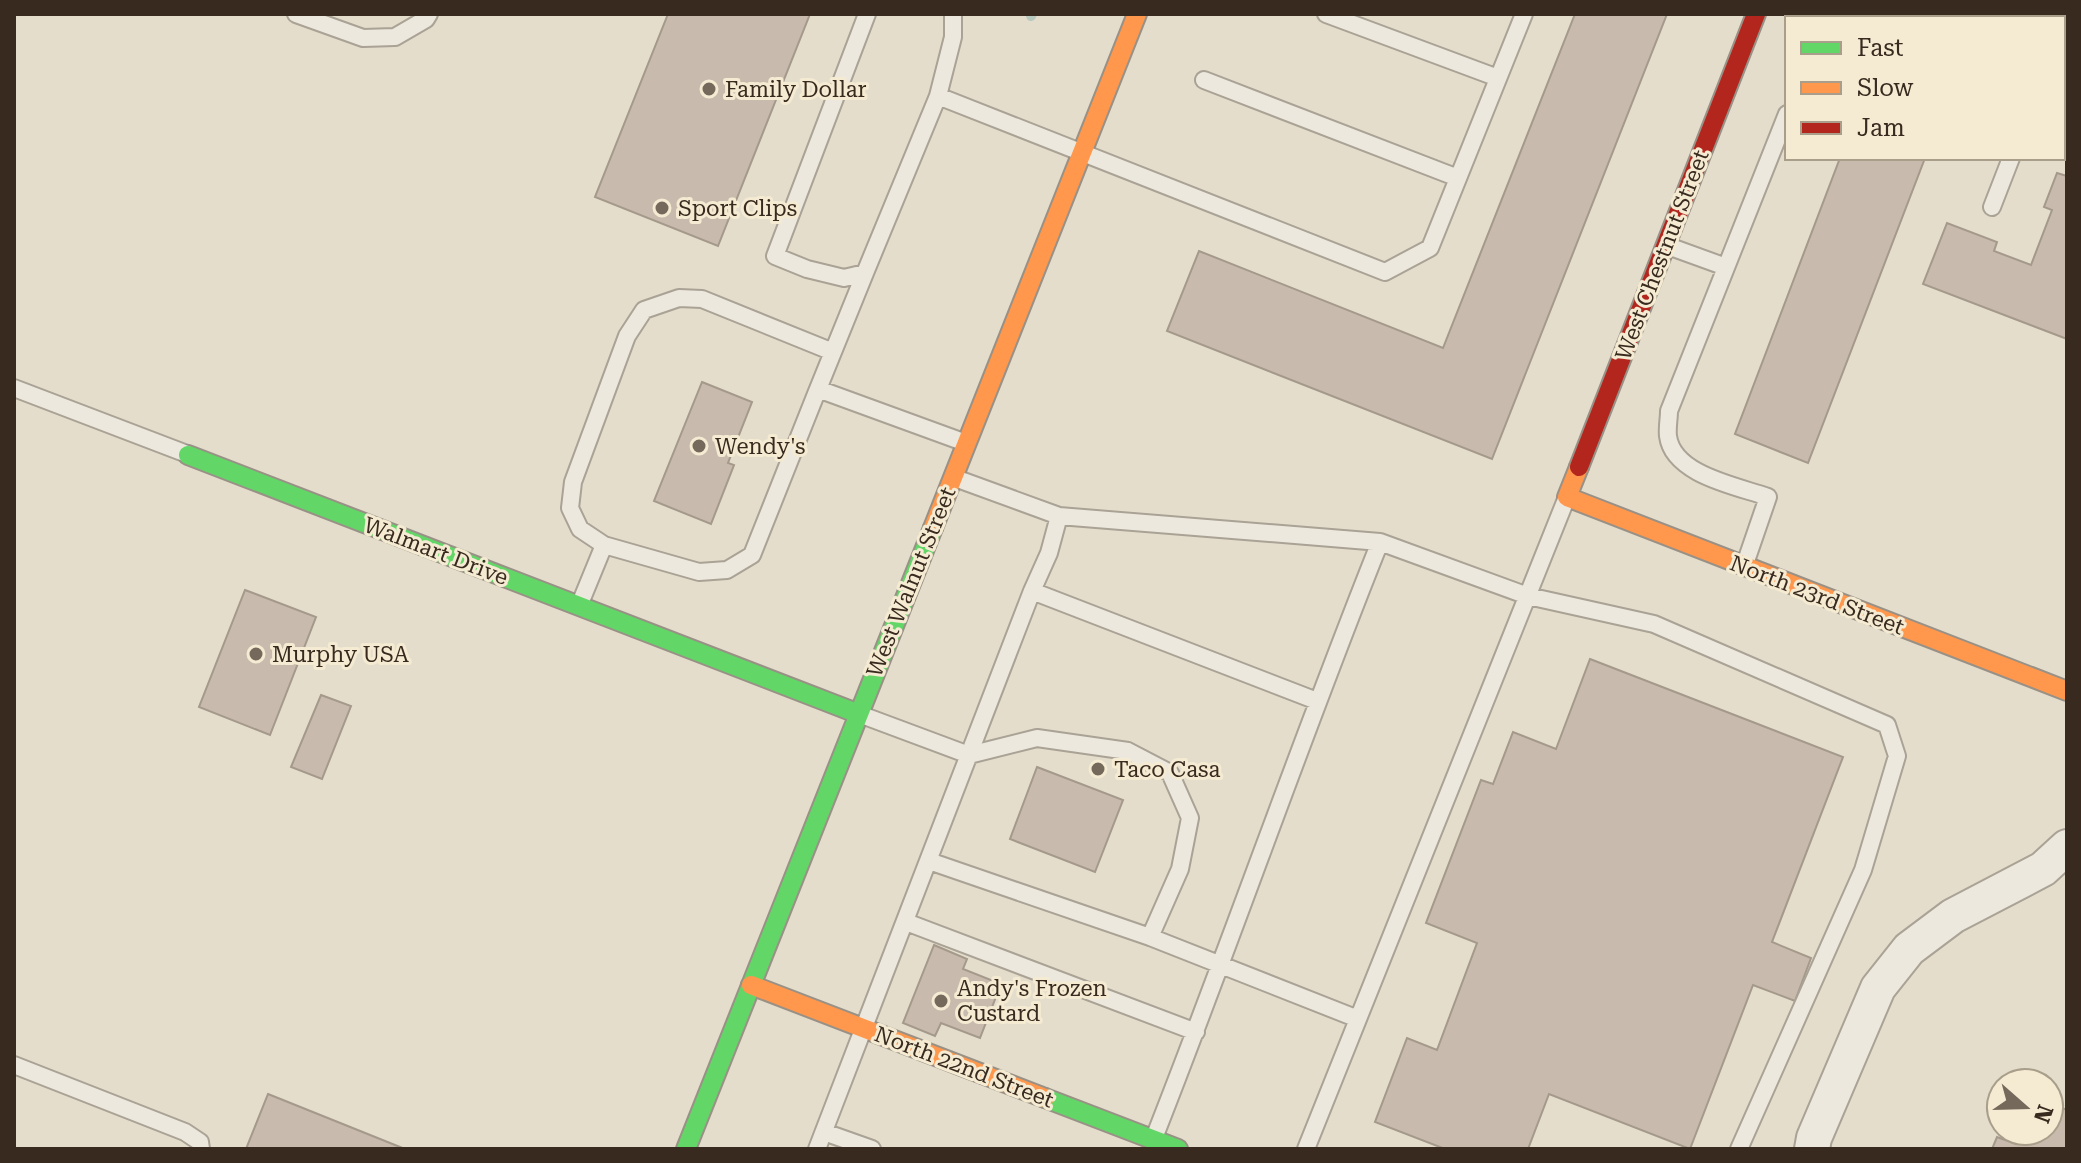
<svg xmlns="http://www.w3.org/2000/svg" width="2081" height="1163" font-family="'Roboto Serif',serif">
  <rect width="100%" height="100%" fill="#e4ddcc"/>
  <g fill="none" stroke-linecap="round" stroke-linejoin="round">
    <path stroke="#b8c9be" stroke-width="10" d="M1031,16L1032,14"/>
  </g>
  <path fill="#c8bbad" stroke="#a4998b" stroke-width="2" d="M668,14H810L718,246L595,197Z
    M1575,14H1667L1492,459L1167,331L1199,251L1443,348Z
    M1840,158H1925L1808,463L1735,434Z
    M2057,173L2067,176V339L1923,284L1947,223L1997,242L1994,251L2031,265L2052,210L2044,207Z
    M702,382L752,402L728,463L734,465L711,524L654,501Z
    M245,590L316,617L270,735L199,707Z
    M1590,659L1843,757L1772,942L1811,958L1795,1001L1753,985L1690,1149L1549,1094L1528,1149H1445L1375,1122L1407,1038L1437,1050L1477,943L1426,923L1481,780L1493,784L1513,732L1556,749Z
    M321,695L351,706L322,779L291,767Z
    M1037,767L1123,800L1095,872L1010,839Z
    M934,945L967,959L963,969L1001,984L980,1038L941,1023L935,1036L903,1023Z
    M268,1094L405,1149H246Z
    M2049,1103L2067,1110V1149H1992L1997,1137L2016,1144L2021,1131H2049Z"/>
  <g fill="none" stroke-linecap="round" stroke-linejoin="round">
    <defs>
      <path id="lane" d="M296,14L363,38L395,37L426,19L429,14
        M867,14L775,256L807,269L844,278L865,273L938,96
        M953,14V37L938,96L1385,272L1430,248L1524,14
        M1326,14L1498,78
        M1957,18L1959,14
        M2063,21L2065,14
        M1204,80L1458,178
        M2063,115L2067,116
        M1992,207L2011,158
        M1668,246L1726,267
        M865,273L818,389L966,443
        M14,388L187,454
        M818,389L752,555L727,570L699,572L604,545L580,529L570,508L573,482L627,336L644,310L679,298L702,299L833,352
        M955,478L1059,516L1380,542L1528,596L1654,624L1887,725L1897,756L1863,870L1739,1149
        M1745,564L1768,497C1737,486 1673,475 1668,436C1667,428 1669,419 1669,411L1787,114
        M1032,591L1317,701
        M579,606L604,545
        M859,714L969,755L1037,738L1128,751L1170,773L1190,818L1180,869L1150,937
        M929,861L1150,937L1358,1019
        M906,922L1196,1032
        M14,1065L185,1132L200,1142L201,1149
        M824,1132L872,1149
        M1154,1138C1232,940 1301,739 1380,542
        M817,1149L1032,591L1049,553L1059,516
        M1306,1149L1567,497"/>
      <path id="street" d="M1812,1149L1814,1138L1878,988L1909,949L1953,916L2043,869L2067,847"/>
      <path id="fast" d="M188,455L859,714
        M1045,1098L1178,1149
        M686,1149L933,528"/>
      <path id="slow" d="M1579,467L1567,497L2067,691
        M933,528L1137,14
        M751,985L1045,1098"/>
      <path id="jam" d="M1579,467L1756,14"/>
    </defs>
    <use href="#lane" stroke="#a9a295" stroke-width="20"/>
    <use href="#street" stroke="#a9a295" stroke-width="38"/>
    <use href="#fast" stroke="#999186" stroke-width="22"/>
    <use href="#slow" stroke="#999186" stroke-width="22"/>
    <use href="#jam" stroke="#999186" stroke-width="22"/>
    <use href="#lane" stroke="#ece8de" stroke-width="16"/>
    <use href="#street" stroke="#ece8de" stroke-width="34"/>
    <use href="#fast" stroke="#63d668" stroke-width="18"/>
    <use href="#slow" stroke="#ff974d" stroke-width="18"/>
    <use href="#jam" stroke="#b3261e" stroke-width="18"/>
  </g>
  <g fill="#74695b" stroke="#f5ebd2" stroke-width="3">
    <circle cx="709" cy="89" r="8"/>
    <circle cx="662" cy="208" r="8"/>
    <circle cx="699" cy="446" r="8"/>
    <circle cx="256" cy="654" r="8"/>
    <circle cx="1098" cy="769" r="8"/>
    <circle cx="941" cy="1001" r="8"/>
  </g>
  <g text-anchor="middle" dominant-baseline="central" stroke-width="6" stroke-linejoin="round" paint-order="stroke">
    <g font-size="22" fill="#382a1e" stroke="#f5ebd2" text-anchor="start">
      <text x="725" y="89">Family Dollar</text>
      <text x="678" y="208">Sport Clips</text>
      <text x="715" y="446">Wendy's</text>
      <text x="272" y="654">Murphy USA</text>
      <text x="1114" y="769">Taco Casa</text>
      <text x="957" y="988">Andy's Frozen<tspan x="957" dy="25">Custard</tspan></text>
    </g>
    <g font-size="22" fill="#382a1e" stroke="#f5ebd2">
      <text transform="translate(1662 255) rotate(-69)">West Chestnut Street</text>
      <text transform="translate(436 551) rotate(21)">Walmart Drive</text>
      <text transform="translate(911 582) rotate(-68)">West Walnut Street</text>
      <text transform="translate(1817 595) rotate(21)">North 23rd Street</text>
      <text transform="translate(964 1067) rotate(21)">North 22nd Street</text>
    </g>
  </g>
  <rect width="2081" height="1163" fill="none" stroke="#382a1e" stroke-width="32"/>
  <rect x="1785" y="16" width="280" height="144" fill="#f5ebd2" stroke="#a99e8a" stroke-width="2"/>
  <rect x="1801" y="42" width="40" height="12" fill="#63d668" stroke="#a99e8a" stroke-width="2"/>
  <text x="1857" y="56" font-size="24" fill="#382a1e">Fast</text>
  <rect x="1801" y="82" width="40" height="12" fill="#ff974d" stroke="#a99e8a" stroke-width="2"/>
  <text x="1857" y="96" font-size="24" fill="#382a1e">Slow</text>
  <rect x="1801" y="122" width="40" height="12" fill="#b3261e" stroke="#a99e8a" stroke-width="2"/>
  <text x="1857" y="136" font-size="24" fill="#382a1e">Jam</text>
  <g transform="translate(2025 1107) rotate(110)"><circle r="38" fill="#f5ebd2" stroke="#a99e8a" stroke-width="2"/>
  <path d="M0-6L14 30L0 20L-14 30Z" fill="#74695b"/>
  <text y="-12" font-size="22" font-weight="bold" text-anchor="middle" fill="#382a1e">N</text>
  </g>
</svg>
